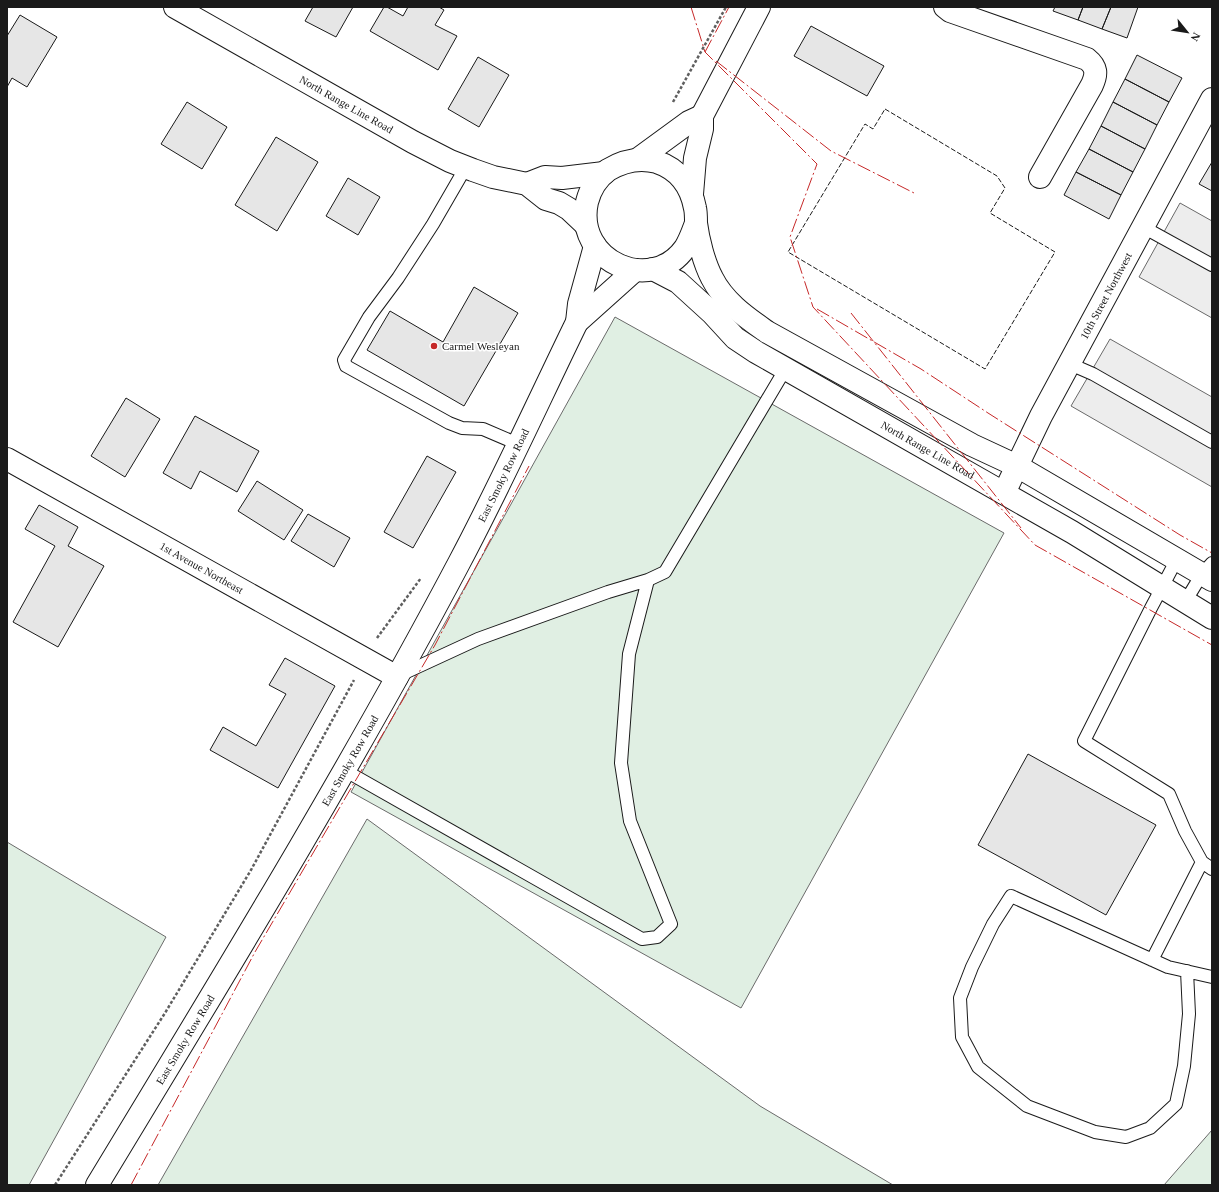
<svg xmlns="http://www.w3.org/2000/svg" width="1219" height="1192" font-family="Georgia,serif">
  <rect width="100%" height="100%" fill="#fff"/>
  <path fill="#e0efe3" stroke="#6a6a6a" d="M615,317L1004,533L741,1008L351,792Z
    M367,819L760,1106L893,1185H158Z
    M7,842L166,937L29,1185H7Z
    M1212,1130V1185H1164Z"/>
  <path fill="#ededed" stroke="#6a6a6a" d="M1180,203L1212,221V318L1139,277Z
    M1110,339L1212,397V487L1071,406Z"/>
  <path fill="#e6e6e6" stroke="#1a1a1a" d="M313,7H353L336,37L305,21Z
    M384,7H387L403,16L408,7H439L444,10L435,25L457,36L438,70L370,31Z
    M1055,7H1083L1078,20L1053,11Z
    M1083,7H1111L1102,29L1078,20Z
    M1111,7H1138L1127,38L1102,29Z
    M20,15L57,37L27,87L12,78L7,87V36Z
    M811,26L884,66L867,96L794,56Z
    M1137,55L1182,78L1169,102L1125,79Z
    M478,57L509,75L479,127L448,109Z
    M1125,79L1169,102L1157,125L1113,102Z
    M187,102L227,127L202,169L161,144Z
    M1113,102L1157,125L1145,149L1101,126Z
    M1101,126L1145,149L1133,172L1089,149Z
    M276,137L318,162L277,231L235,205Z
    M1089,149L1133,172L1121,195L1076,172Z
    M1212,162V191L1199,184Z
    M1076,172L1121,195L1109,219L1064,195Z
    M348,178L380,197L358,235L326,216Z
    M474,287L518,313L464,406L367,350L390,311L443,342Z
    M126,398L160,419L125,477L91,456Z
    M195,416L259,451L237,492L200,471L191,489L163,473Z
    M427,456L456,472L413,548L384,532Z
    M257,481L303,510L284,540L238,511Z
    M39,505L78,527L68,546L104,566L58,647L13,622L55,546L25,529Z
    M308,514L350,538L334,567L291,541Z
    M285,658L335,686L278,788L210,750L223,727L256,746L286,694L269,685Z
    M1028,754L1156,825L1106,915L978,845Z"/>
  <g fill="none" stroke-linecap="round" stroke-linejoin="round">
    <defs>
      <path id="lane" d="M466,167L433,224L398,278L369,317L344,360L346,366L449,423L462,428L483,429L518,444
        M1143,227L1212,265
        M1070,364L1093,374L1212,442
        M1177,559L1151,608L1084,741L1169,794L1185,831L1202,862L1212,869
        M1185,602L1202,574L1212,563
        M400,675L478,639L608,592L648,580L665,572L786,368
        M344,770L642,939L657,937L671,924L630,821L621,763L629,654L648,580
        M1152,960L1202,862
        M1187,971L1189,1014L1184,1066L1176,1104L1150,1128L1126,1137L1095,1132L1027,1106L978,1067L962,1037L960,998L972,967L993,924L1011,896L1168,967L1212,977"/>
      <g id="street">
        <path d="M945,7L950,11L1087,59C1097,67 1097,74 1092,85L1040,177"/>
        <path id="s1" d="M7,459L397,677"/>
        <path id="s2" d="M1004,493L1041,416L1212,99"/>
      </g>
      <g id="secondary">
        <path id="s3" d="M175,7L413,142L450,161L473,170L493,177L527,184L546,199L559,203L569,209L586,225"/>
        <path d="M637,160L689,122L702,116"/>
        <path d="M527,184L545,177L562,178L604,173"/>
        <path d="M692,194L695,158L702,129V116L759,7"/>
        <path d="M696,223C693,231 690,240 685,248C652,295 574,262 587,202C590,190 597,178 608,170C623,161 639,157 657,162C678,169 691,186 695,208C696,212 696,218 696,223C698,239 704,263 712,278C724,302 746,317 767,332L972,445L1017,466L1212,580"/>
        <path id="s4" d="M653,269L678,282L712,313L735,338L756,352L1072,532L1212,618"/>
        <path d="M577,322L635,270"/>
        <path id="s5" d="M97,1185C221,980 347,775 459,563C501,484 538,402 577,322L579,304L595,246"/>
      </g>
    </defs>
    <use href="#lane" stroke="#1a1a1a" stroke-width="14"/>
    <use href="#street" stroke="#1a1a1a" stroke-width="24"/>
    <use href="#secondary" stroke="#1a1a1a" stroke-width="24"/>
    <path stroke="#5f5f5f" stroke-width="2.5" stroke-dasharray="3 2" stroke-linecap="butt" d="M673,102L726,7
      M377,638L421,578
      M55,1185L165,1013L251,870L354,680"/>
    <use href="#lane" stroke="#fff" stroke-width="12"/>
    <use href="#street" stroke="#fff" stroke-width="22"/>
    <use href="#secondary" stroke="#fff" stroke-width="22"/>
    <path stroke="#1a1a1a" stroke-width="1" stroke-dasharray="5 2" stroke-linecap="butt" d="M885,109L997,176L1005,188L990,213L1055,252L985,369L788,252L865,124L873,129Z"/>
    <path stroke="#c62828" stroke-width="1" stroke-dasharray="14 3 2 3" stroke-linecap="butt" d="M691,7L705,52L817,164L790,237L813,307L1035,545L1212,645
      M705,52L729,7
      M716,61L831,151L916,194
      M817,309L921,369L988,413L1180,535L1212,553
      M851,313L1021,528
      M131,1185L255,952L435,645L529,466"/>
  </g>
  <circle fill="#c62828" stroke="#fff" stroke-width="1.5" cx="434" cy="346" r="4"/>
  <g text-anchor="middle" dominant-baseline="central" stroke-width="3" stroke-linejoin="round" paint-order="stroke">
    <g font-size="11" fill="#1a1a1a" stroke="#fff">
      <text stroke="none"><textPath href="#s3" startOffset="197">North Range Line Road</textPath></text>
      <text stroke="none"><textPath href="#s2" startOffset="222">10th Street Northwest</textPath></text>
      <text stroke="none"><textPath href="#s4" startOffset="331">North Range Line Road</textPath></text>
      <text stroke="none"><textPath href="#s5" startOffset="818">East Smoky Row Road</textPath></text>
      <text stroke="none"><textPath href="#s1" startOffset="223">1st Avenue Northeast</textPath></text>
      <text stroke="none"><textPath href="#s5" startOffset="494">East Smoky Row Road</textPath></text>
      <text stroke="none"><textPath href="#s5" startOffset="170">East Smoky Row Road</textPath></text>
    </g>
    <g font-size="11" fill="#1a1a1a" stroke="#fff" text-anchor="start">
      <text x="442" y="346">Carmel Wesleyan</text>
    </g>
  </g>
  <rect width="1219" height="1192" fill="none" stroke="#1a1a1a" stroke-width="16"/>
  <g transform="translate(1187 32) rotate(120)" stroke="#ffffff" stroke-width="3" paint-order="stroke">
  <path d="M0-3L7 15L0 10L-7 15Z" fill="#1a1a1a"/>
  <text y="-6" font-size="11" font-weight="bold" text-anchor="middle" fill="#1a1a1a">N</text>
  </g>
</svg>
